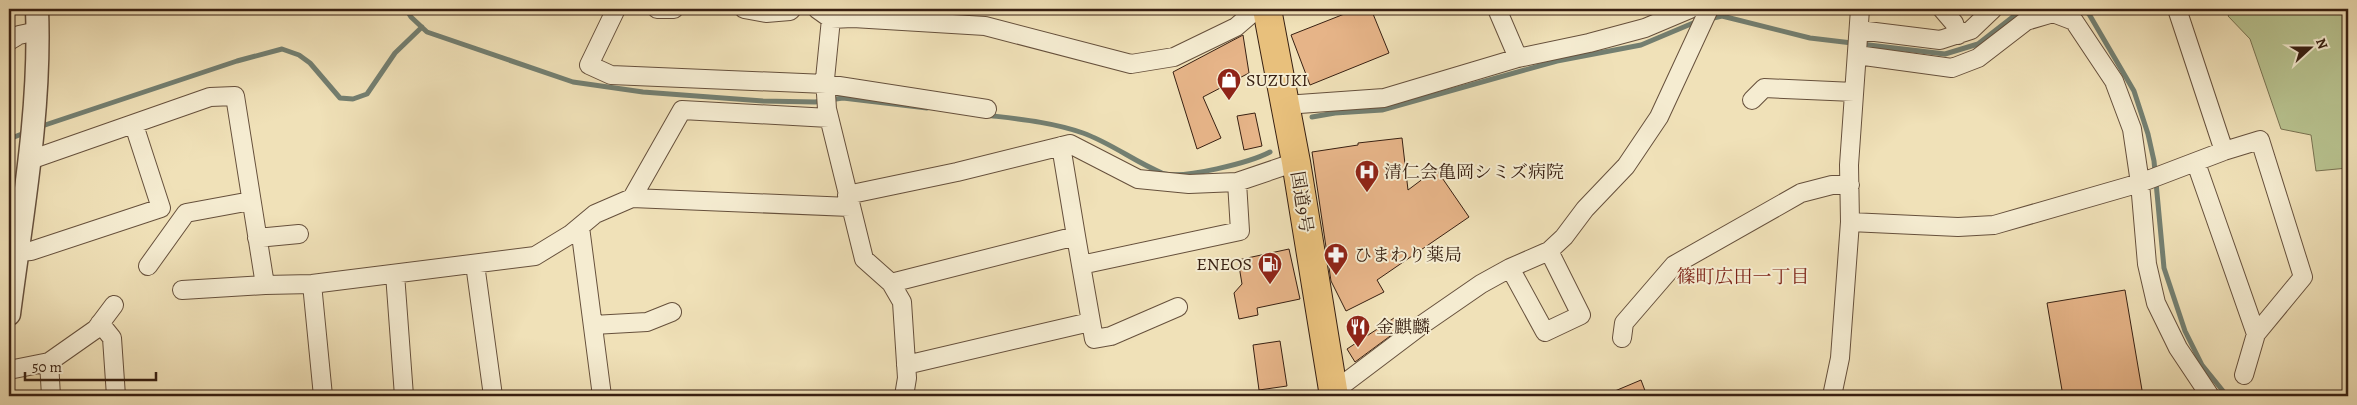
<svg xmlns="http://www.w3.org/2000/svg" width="2357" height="405" font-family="Alegreya,'Noto Serif JP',serif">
  <rect width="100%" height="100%" fill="#f0e1b8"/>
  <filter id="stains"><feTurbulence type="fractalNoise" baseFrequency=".004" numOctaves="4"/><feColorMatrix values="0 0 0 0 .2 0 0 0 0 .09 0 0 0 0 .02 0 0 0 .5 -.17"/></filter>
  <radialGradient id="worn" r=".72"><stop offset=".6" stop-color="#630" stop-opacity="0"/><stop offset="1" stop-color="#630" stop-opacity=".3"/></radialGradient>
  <path fill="#b8c390" stroke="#787251" d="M2232,9H2348V168L2316,171L2311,135L2281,129L2250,39L2228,16Z"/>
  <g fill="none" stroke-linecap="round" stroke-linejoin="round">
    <path stroke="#737f71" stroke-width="5" d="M406,9L411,17L427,32L573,82L643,92L763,101L815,102L843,98L927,108
      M2081,9L2089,14L2134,91L2148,134L2154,161L2164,268L2185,331L2202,365L2227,396
      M1709,19L1722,16L1810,38L1945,54L1978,44L2023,9
      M985,115C1018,119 1052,122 1083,133C1111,143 1135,162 1162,173C1183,180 1251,162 1270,152
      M1312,117L1335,113L1382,110L1557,61L1641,45L1698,21
      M39,127L237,61L282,49L299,55L310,63L340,98L353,99L367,94L395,53L422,27
      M9,139L27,132"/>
  </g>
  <path fill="#e6b488" stroke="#382012" d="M1357,9H1371L1389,53L1310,85L1291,35Z
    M1243,35L1249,73L1203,97L1221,138L1197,149L1173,72Z
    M1255,113L1262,146L1244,150L1237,116Z
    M1402,138L1408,190L1436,169L1469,217L1377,280L1384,292L1346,311L1331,281L1312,152L1358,145V143Z
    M1289,249L1300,299L1257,308L1258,315L1239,319L1234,293L1242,284L1238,260Z
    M2125,290L2143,396H2063L2047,303Z
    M1394,318L1401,328L1355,362L1347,349Z
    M1280,341L1287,386L1259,390L1253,345Z
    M1641,380L1647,396H1603Z"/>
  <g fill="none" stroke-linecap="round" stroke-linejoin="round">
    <defs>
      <path id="minor" d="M616,9L589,65L611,75L826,84L987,109
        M657,9H674
        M744,9L766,13L790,11L792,9
        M817,9L831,19L853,18L985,26L1131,64L1174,57L1236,27L1257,9
        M1497,9L1518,58
        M1942,9L1954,23L1958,35
        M831,19L825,79L827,109L864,259L891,283L902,302L907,378L904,396
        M1859,30L1940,40L1971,30L1993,9
        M9,41L19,35L38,31
        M1857,55L1952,68L1978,58L2026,21L2053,13L2074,21L2114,81L2132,129L2140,183L2147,264L2156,303L2178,348L2210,396
        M1752,100L1764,88L1854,92
        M1285,105L1384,98L1518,58L1589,43L1645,28L1690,9
        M1061,146L1076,236
        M2224,151L2260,140L2303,277L2256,334L2244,375
        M30,160L210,97L235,96L265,285L312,284L535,256L571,234L595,214L632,198L850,207
        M2196,163L2256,334
        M847,195L957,172L1070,144L1138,179L1189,184L1237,182
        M632,198L682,110L829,118
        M1850,222L1958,227L1994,225L2140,183L2224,151L2177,9
        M580,227L602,396
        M257,238L299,234
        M17,252L31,251L161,208L134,125
        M475,264L493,396
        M1081,265L1094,339L1111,336L1178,307
        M148,266L186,213L251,201
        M1510,268L1545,332L1581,315L1549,251
        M395,274L404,396
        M891,283L1076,236L1081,265L1240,231L1237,182L1296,162
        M312,284L323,396
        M182,290L265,285
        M100,323L112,338L116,396
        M593,325L647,322L672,312
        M1622,338L1624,323L1674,265L1801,193L1832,185H1850
        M49,362L51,396
        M906,365L1090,322
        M9,370L49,362L96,329L114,305
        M1333,392L1423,324L1481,284L1510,268L1549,251L1564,237L1585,209L1626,166L1659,117L1709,9
        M1832,396L1840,358L1850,222L1849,165L1860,9"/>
      <path id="tertiary" d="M9,314C22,213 41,111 37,9"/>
      <path id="trunk" d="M1267,9L1296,162L1334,396"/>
    </defs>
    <use href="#minor" stroke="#66503c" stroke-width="20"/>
    <use href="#tertiary" stroke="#66503c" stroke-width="25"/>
    <use href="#trunk" stroke="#382012" stroke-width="30"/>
    <use href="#minor" stroke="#f5ecd1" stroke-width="18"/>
    <use href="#tertiary" stroke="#f5ecd1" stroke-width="22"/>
    <use href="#trunk" stroke="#e8c07c" stroke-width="28"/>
  </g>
  <defs>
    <symbol id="shop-pin" viewBox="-11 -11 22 30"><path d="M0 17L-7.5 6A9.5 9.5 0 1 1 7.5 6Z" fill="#8f2418" stroke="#f5ecd1"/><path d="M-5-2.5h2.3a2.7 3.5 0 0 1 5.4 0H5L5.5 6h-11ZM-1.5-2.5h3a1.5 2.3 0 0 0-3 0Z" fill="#fff"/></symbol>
    <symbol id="hospital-pin" viewBox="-11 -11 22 30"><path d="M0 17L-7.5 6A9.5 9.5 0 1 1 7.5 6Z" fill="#8f2418" stroke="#f5ecd1"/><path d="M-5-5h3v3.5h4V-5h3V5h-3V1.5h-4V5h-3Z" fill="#fff"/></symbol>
    <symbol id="pharmacy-pin" viewBox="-11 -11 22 30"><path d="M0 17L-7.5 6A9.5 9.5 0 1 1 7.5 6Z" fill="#8f2418" stroke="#f5ecd1"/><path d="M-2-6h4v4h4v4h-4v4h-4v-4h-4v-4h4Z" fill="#fff"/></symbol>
    <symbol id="fuel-pin" viewBox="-11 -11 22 30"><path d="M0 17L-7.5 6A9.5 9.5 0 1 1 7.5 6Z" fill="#8f2418" stroke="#f5ecd1"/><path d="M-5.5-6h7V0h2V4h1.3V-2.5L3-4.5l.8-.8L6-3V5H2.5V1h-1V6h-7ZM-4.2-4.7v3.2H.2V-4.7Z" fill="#fff"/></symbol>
    <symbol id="restaurant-pin" viewBox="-11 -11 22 30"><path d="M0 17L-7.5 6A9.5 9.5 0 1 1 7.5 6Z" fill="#8f2418" stroke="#f5ecd1"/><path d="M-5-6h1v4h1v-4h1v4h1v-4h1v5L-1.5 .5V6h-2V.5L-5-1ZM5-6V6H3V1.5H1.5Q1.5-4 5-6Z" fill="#fff"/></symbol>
  </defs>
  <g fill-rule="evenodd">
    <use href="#shop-pin" x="1215" y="66" width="28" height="38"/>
    <use href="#hospital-pin" x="1353" y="158" width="28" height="38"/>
    <use href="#pharmacy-pin" x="1322" y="241" width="28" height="38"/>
    <use href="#fuel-pin" x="1256" y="250" width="28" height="38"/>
    <use href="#restaurant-pin" x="1344" y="313" width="28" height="38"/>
  </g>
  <g text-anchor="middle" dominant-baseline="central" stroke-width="4" stroke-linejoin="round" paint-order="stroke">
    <g font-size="18" fill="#382012" stroke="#f5ecd1" text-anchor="start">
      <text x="1246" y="80">SUZUKI</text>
      <text x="1384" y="172">清仁会亀岡シミズ病院</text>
      <text x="1354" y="255">ひまわり薬局</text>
      <text x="1252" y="264" text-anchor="end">ENEOS</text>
      <text x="1376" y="327">金麒麟</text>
    </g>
    <g font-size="18" fill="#382012" stroke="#f5ecd1">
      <text transform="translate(1302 202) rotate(81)">国道9号</text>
    </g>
    <g font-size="19" fill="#7a1f14" stroke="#f5ecd1">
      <text x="1743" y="277">篠町広田一丁目</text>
    </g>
  </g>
  <rect width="2357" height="405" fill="none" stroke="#f0e1b8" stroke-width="30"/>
  <rect x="10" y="10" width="2337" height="385" fill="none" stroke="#382012" stroke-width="2.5"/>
  <rect x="15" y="15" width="2327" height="375" fill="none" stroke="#382012"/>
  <g transform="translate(2310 48) rotate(69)" stroke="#f5ecd1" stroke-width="4" paint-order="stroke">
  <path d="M0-4L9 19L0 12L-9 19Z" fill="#382012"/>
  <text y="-8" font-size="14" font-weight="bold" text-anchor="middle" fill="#382012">N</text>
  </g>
  <path d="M25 372v8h131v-8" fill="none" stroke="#382012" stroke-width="2.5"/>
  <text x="32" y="372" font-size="15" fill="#382012" stroke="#f5ecd1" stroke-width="4" paint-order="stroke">50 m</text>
  <rect width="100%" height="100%" filter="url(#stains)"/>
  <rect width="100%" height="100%" fill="url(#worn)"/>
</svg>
